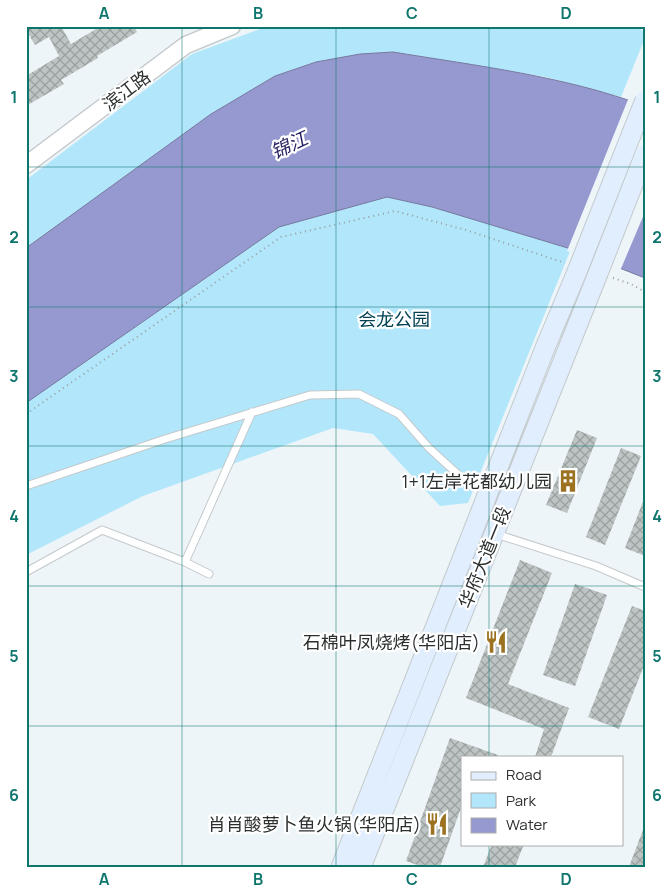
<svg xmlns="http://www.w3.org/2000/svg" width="671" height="893" font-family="Manrope,'Noto Sans SC',sans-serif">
  <defs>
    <pattern id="building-cross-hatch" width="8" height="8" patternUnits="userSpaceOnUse" patternTransform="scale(1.25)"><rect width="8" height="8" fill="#bdc5c4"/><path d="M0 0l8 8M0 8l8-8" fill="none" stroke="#9aa0a0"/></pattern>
  </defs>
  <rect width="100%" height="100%" fill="#eef5f8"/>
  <path fill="#b2e7fb" d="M268,26H638L645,34V38L621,97L546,77L393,52L360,54L316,62L275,76L211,114L26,248V180L192,54Z
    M387,197L432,207L571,249L468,503L440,506L373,434L333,428L143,496L26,555V403L279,227Z"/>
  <path fill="#9599cf" stroke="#76799f" d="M393,52C478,66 564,76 645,106V278L571,249L432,207L387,197L279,227L26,403V248L211,114L275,76L316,62L360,54Z"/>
  <path fill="#eef5f8" d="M629,97L645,103V212L620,271L567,251Z"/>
  <path fill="url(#building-cross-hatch)" d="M26,26H61L71,44L101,26H134L137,32L97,56L98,58L61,80L64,84L26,106V76L59,56L49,37L35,45L26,30Z
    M577,430L597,438L567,513L546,505Z
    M621,448L641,456L605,545L586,537Z
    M644,499H645V556L625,548Z
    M520,560L552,573L508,684L569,708L551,757H535L544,729L466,698Z
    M575,584L607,595L575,686L543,675Z
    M632,606L645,611V663L619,729L588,717Z
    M450,738L498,755V757H462V805L440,867H423L406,861Z
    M644,827L645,867H629Z
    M492,844H524L515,867H483Z"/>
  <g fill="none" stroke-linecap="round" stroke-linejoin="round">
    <defs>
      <path id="service" d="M26,486L165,439L310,395L359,394L399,414L429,448L463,479L490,488
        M496,534L596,566L645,587
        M185,562L252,412
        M26,572L102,530L185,562L209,574"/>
      <path id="tertiary" d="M26,165L186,45L232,26"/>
      <path id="secondary" d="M341,867L545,348L576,274
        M361,867L597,276"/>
    </defs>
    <use href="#service" stroke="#c3c9cc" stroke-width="9"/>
    <use href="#tertiary" stroke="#c3c9cc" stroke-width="19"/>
    <use href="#secondary" stroke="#c3c9cc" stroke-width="21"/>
    <path stroke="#989d9f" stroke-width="2" stroke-dasharray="1 4" stroke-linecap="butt" d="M613,278L631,284L645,292
      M26,414L281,237L395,211L466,230L565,263"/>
    <use href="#service" stroke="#fff" stroke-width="7"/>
    <use href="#tertiary" stroke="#fff" stroke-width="16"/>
    <use href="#secondary" stroke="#e1eefe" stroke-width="19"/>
    <defs>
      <path id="secondary-bridge" d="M576,274L645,100
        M597,276L645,154"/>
    </defs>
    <use href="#secondary-bridge" stroke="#c3c9cc" stroke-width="21" stroke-linecap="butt"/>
    <use href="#secondary-bridge" stroke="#e1eefe" stroke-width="19"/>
  </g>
  <path fill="none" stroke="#0f766e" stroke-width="1" stroke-opacity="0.55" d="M182,26V867M336,26V867M489,26V757M26,167H645M26,307H645M26,446H645M26,586H645M26,726H645M489,844V867"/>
  <defs>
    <symbol id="building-bare" viewBox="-9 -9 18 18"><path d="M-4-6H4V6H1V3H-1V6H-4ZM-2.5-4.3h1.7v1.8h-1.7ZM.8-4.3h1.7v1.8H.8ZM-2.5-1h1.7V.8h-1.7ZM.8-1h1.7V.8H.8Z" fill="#9c7220" stroke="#fff" stroke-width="2.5" paint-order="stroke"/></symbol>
    <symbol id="restaurant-bare" viewBox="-9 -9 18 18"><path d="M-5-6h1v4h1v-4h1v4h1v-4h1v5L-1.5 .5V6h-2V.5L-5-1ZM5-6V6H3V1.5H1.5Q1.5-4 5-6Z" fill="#9c7220" stroke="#fff" stroke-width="2.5" paint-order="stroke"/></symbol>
  </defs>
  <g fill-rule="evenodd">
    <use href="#building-bare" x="552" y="465" width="32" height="32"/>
    <use href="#restaurant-bare" x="480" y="626" width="32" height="32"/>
    <use href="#restaurant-bare" x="421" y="808" width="32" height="32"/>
  </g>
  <g text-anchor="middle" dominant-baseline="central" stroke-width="4.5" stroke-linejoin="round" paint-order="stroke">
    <g font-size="18" fill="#2c2f30" stroke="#fff">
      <text transform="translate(126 90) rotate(-37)">滨江路</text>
      <text transform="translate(484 557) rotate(-68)">华府大道一段</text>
    </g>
    <g font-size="18" fill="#004052" stroke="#fff">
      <text x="394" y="319">会龙公园</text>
    </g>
    <g font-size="18" fill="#2c2f30" stroke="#fff" text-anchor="end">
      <text x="552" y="481">1+1左岸花都幼儿园</text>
      <text x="480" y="642">石棉叶凤烧烤(华阳店)</text>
      <text x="421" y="824">肖肖酸萝卜鱼火锅(华阳店)</text>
    </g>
    <g font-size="19" font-style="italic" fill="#262262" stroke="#fff">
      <text transform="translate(289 145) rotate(-25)">锦江</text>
    </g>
  </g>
  <rect width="671" height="893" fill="none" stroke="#ffffff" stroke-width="55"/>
  <rect x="461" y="756" width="162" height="90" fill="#ffffff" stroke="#abacac"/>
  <rect x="471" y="772" width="25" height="8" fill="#e1eefe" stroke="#abacac"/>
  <text x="506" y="780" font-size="15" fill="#2c2f30">Road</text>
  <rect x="471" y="793" width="25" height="15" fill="#b2e7fb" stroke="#abacac"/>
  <text x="506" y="806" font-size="15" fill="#2c2f30">Park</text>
  <rect x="471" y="818" width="25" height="15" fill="#9599cf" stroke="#abacac"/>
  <text x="506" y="830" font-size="15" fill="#2c2f30">Water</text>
  <rect x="28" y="28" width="616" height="838" fill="none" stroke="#0f766e" stroke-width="2"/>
  <g font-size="16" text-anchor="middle" font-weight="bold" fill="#0f766e">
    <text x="104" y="19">A</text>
    <text x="258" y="19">B</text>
    <text x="412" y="19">C</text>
    <text x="566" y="19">D</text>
    <text x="14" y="103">1</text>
    <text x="657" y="103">1</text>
    <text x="14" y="243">2</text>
    <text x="657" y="243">2</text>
    <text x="14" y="382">3</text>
    <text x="657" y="382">3</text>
    <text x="14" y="522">4</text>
    <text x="657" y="522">4</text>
    <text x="14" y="662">5</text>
    <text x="657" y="662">5</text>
    <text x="14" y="801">6</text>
    <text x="657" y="801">6</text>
    <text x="104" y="885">A</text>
    <text x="258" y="885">B</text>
    <text x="412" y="885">C</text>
    <text x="566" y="885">D</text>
  </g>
</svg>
